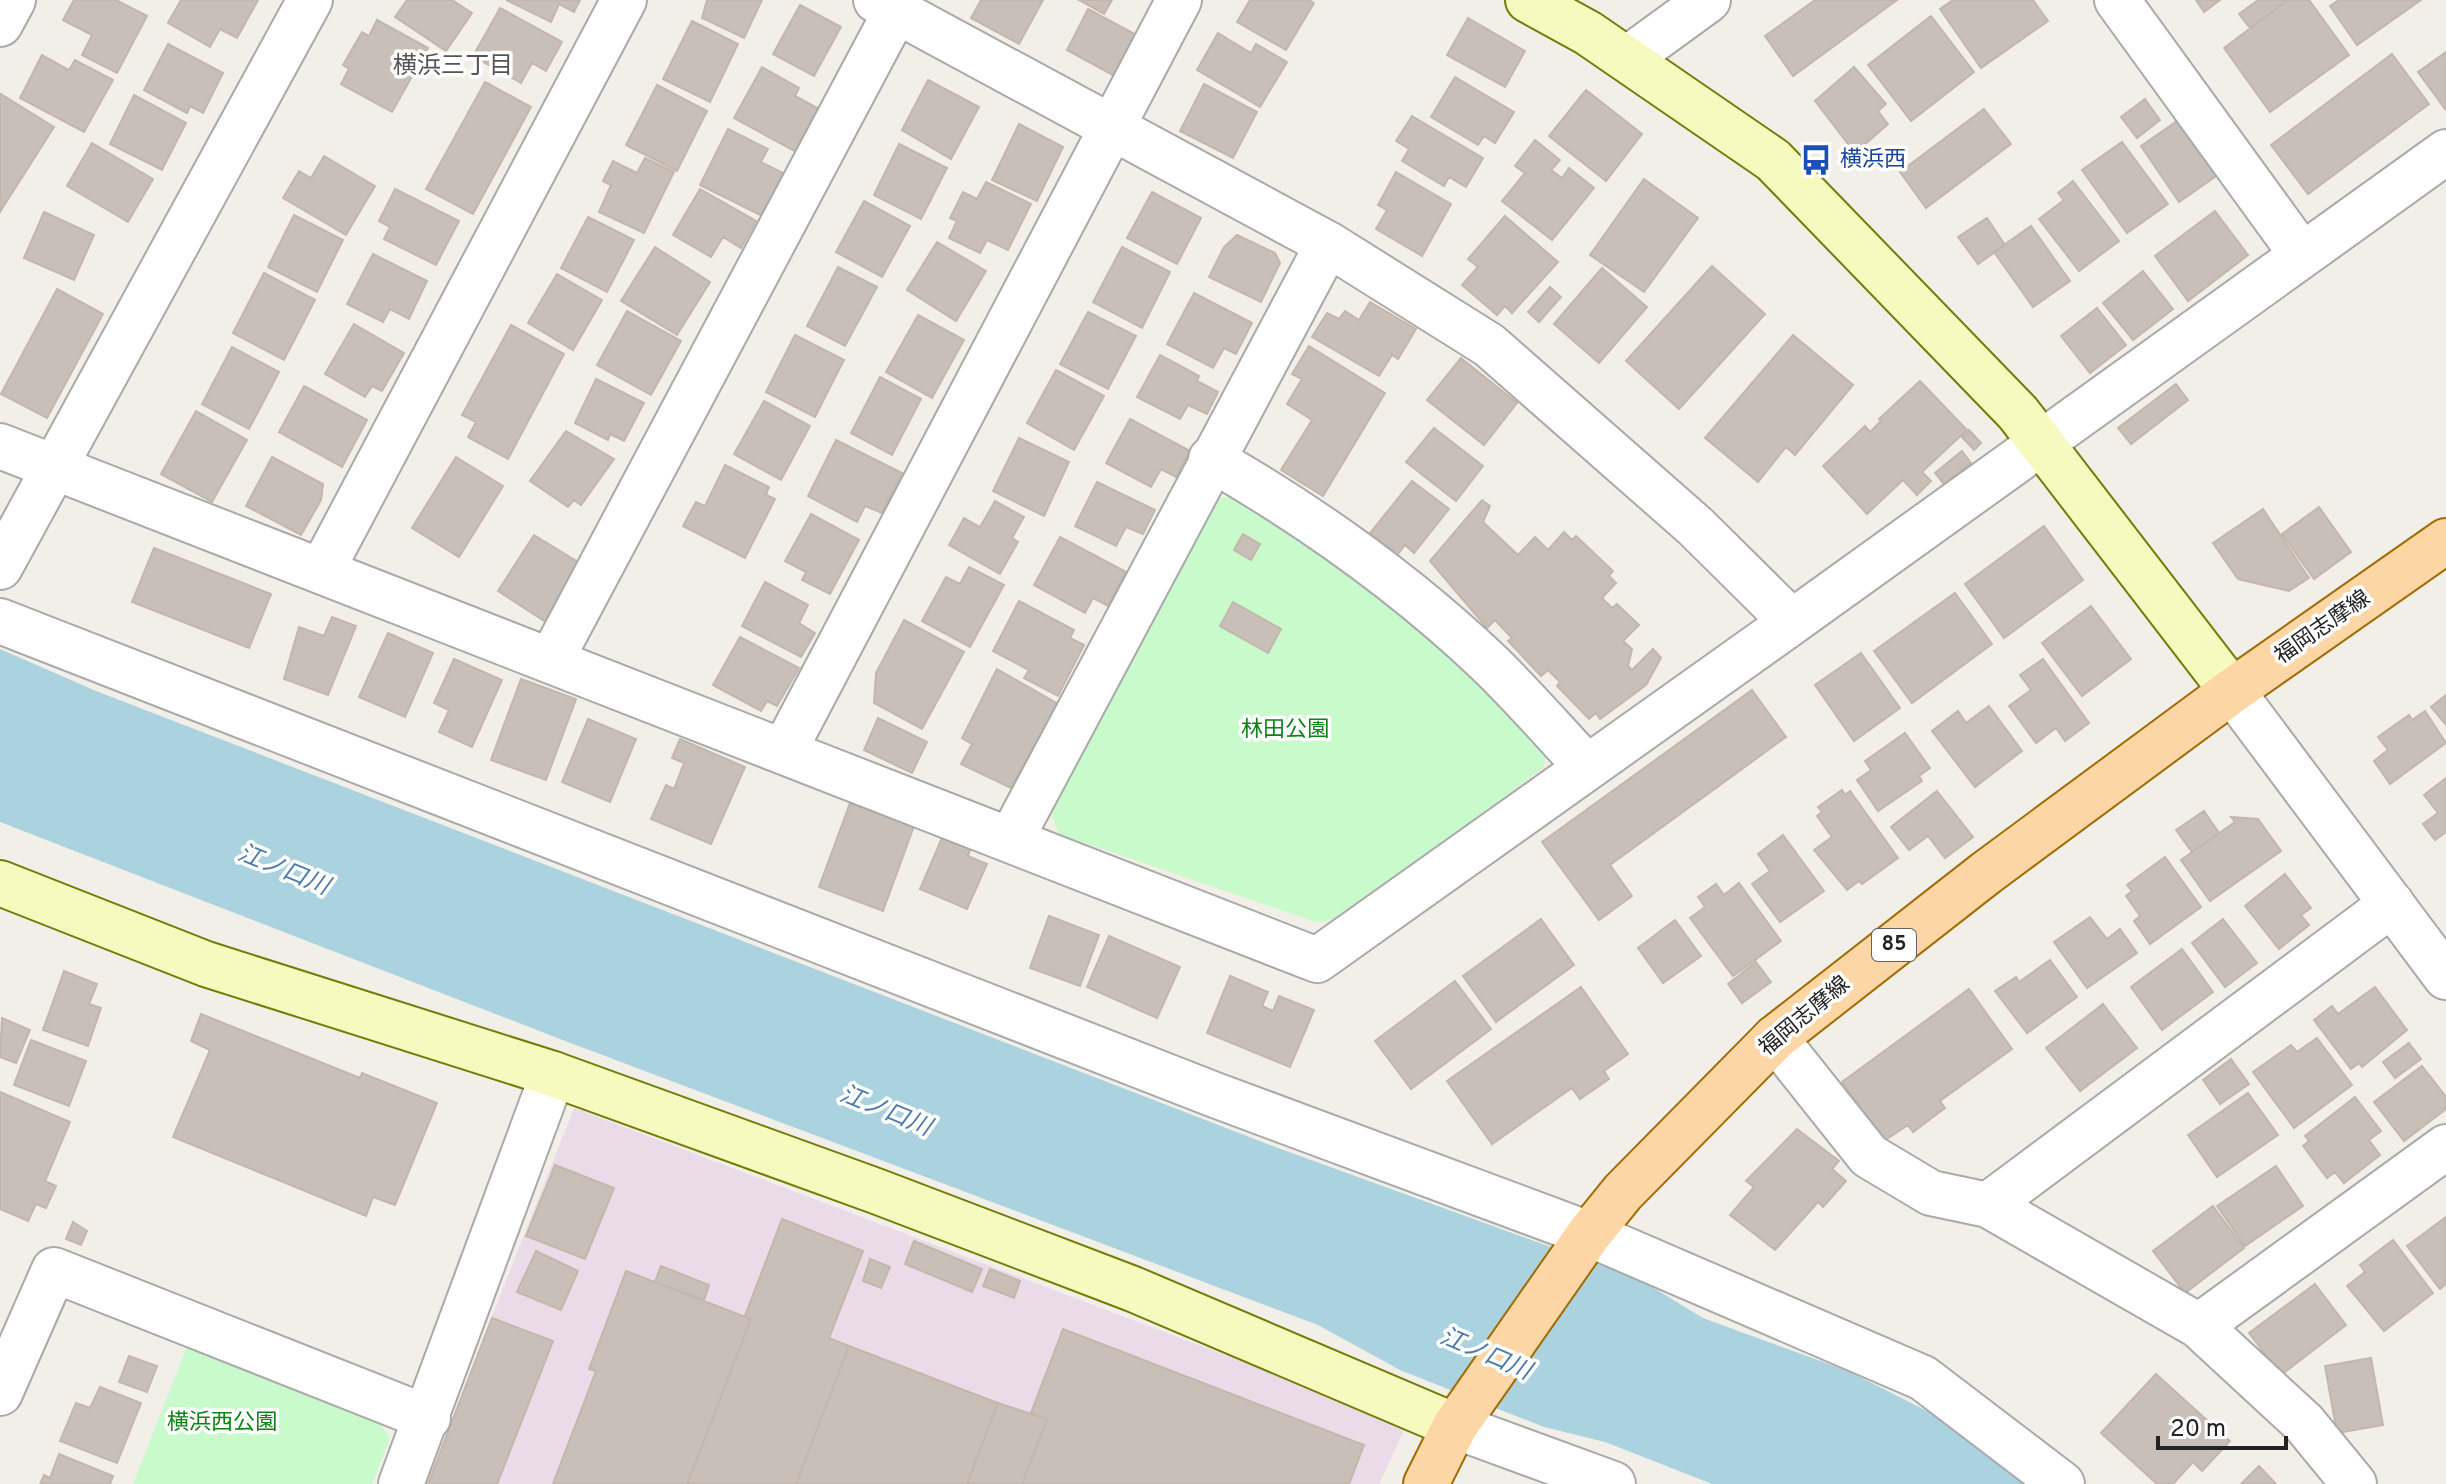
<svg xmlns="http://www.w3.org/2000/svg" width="2446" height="1484" font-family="Overpass,'Noto Sans JP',sans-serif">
  <rect width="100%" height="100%" fill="#f2efe9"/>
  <path fill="#ebdbe8" d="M574,1108L1407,1424L1379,1484H426Z"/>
  <path fill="#c8facc" d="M1233,496L1391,595L1548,746L1544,767L1340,919L1316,922L1059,834L1049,808L1210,500Z
    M188,1344L375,1417L390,1438L372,1484H133Z"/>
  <path fill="#aad3df" d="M0,649L96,691L1278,1148L1639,1279L1703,1318L1848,1371L1929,1412L2031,1484H1712L1605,1442L1544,1427L1400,1370L1318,1325L560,1039L0,822Z"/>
  <path fill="#c7bfb8" stroke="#c4b6ab" stroke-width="2" d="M74,0H116L147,16L117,73L82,55L92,35L63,20Z
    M181,0H258L237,38L220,29L210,47L168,23Z
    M407,0H452L472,13L446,51L395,17Z
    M506,0H580L574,12L559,4L551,22Z
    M707,0H762L744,38L702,18Z
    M981,0H1043L1019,44L971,18Z
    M1079,0H1112L1104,14Z
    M1250,0H1309L1314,3L1286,50L1237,22Z
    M1815,0H1897L1793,76L1765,36Z
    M1953,0H2033L2048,21L1981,68L1940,9Z
    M2196,0H2220L2204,12Z
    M2258,0H2288L2250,28L2239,14Z
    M2288,0H2309L2349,55L2270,112L2224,48Z
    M2339,0H2421L2357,45L2330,6Z
    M800,5L841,27L814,76L773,54Z
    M500,8L562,42L546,71L532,63L521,83L473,56Z
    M1088,9L1140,37L1118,78L1067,50Z
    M1931,16L1974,72L1911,121L1868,65Z
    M1468,18L1525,51L1505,87L1447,55Z
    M377,20L428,48L392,112L341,84L349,69L343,65L362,32L369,36Z
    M692,21L738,44L710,102L663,79Z
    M1218,33L1251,53L1256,44L1287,62L1260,107L1197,70Z
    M168,44L223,73L203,113L190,106L187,113L144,90Z
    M2446,52V108L2445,109L2418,72Z
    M2392,54L2429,104L2308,194L2271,145Z
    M42,55L69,70L75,60L113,80L84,132L20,98Z
    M762,67L799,88L795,96L819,109L796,152L734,118Z
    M1854,67L1886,104L1878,111L1888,124L1855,153L1815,101Z
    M1455,77L1514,112L1495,143L1484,136L1478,145L1431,117Z
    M928,80L979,107L951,159L902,130Z
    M485,82L531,107L473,214L426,189Z
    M1204,84L1257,112L1233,158L1180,131Z
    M657,85L707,111L677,171L626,145Z
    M1586,90L1642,134L1606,181L1549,136Z
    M1,94L54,127L0,212V96Z
    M134,95L186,123L162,170L110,144Z
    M2145,99L2160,120L2137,138L2121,117Z
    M1984,109L2011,144L1926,208L1900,172Z
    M1412,116L1483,158L1466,187L1449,177L1444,186L1402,161L1409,149L1396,141Z
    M2183,117L2222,172L2179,202L2141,146Z
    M1019,124L1063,147L1037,201L992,180Z
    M728,129L768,149L761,162L783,173L762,216L700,185Z
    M1535,140L1560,160L1551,170L1562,178L1569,168L1594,188L1552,240L1502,201L1525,173L1515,166Z
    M2122,142L2168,204L2127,233L2082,170Z
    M92,143L153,179L128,222L67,186Z
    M899,144L947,168L921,219L874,195Z
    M324,156L375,186L346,235L283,198L299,171L311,178Z
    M645,158L674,172L644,233L599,212L611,185L603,181L613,161L637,173Z
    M1396,172L1451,204L1422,256L1376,229L1387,210L1378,205Z
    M1644,179L1698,218L1644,292L1590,255Z
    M2073,181L2119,241L2079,271L2039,219L2064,200L2058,193Z
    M986,182L1031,204L1008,250L987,240L980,253L949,238L957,221L950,218L963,192L977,199Z
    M395,189L459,221L436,265L384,239L390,227L379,221Z
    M700,189L756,221L741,248L723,237L711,257L673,235Z
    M1152,192L1201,218L1177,264L1127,238Z
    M864,201L910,226L882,277L836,252Z
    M2215,211L2248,255L2188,301L2155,256Z
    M44,212L94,235L74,280L24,258Z
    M294,215L343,240L317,292L268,267Z
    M1505,216L1558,262L1512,313L1505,306L1497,315L1462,285L1478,267L1468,259Z
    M588,217L634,240L607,292L561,268Z
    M1987,218L2005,245L1978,264L1958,237Z
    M2031,226L2070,281L2033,307L1994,252Z
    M1237,235L1275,253L1280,263L1261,302L1209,277L1224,247Z
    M937,242L986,271L956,321L907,290Z
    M655,247L710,282L677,335L621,301Z
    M1122,247L1170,272L1142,328L1093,302Z
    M373,254L427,281L409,319L390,309L383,322L347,304Z
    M1712,266L1765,314L1679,409L1626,361Z
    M838,267L877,287L845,346L807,326Z
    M1602,268L1647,307L1599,363L1554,324Z
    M2143,271L2173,309L2133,340L2103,303Z
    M264,273L315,300L284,360L233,333Z
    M557,274L602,300L573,350L528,323Z
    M1550,287L1561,297L1539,322L1528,312Z
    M57,289L103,314L47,418L1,394Z
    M1194,293L1252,323L1236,354L1224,348L1213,368L1167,344Z
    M1370,302L1416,329L1398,359L1392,355L1379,376L1312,337L1327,313L1339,319L1345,311L1359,320Z
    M2097,308L2126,345L2090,373L2061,336Z
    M627,311L681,341L651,395L597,365Z
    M1088,312L1136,336L1108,389L1060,364Z
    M918,315L964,340L932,398L886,372Z
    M354,324L404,353L382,391L372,386L365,397L325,374Z
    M511,325L564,354L508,459L468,437L476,422L462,415Z
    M795,335L844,360L815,417L766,392Z
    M1793,335L1853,385L1795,455L1786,447L1758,482L1705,438Z
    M1309,346L1385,393L1323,496L1281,470L1312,420L1287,404L1302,379L1292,374Z
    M232,347L279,372L249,429L202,404Z
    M1160,355L1199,376L1197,381L1218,392L1207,414L1188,405L1180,419L1137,397Z
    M1461,358L1517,403L1484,445L1427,400Z
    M1056,370L1104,396L1074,450L1027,423Z
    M880,377L921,399L892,455L851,433Z
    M596,379L644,403L624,441L610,434L608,440L575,423Z
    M1920,381L1967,430L1922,472L1931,481L1917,495L1903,480L1867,514L1823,466L1865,426L1870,432L1881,421L1879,419Z
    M2176,384L2188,400L2131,444L2118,428Z
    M304,386L367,420L342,467L279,432Z
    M764,401L810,426L781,480L734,454Z
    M196,411L247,440L212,502L161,474Z
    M1130,419L1190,451L1176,477L1161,469L1151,487L1106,463Z
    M1434,428L1483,466L1456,501L1406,462Z
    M1969,430L1981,443L1974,450L1962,437Z
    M566,431L614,459L581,505L574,500L568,507L530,481Z
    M1019,438L1069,462L1044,516L993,491Z
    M836,440L902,473L882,513L865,506L857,522L808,496Z
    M1962,451L1971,463L1944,484L1935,473Z
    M272,457L323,484L321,500L301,535L246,506Z
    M456,457L503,486L459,557L412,528Z
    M725,465L769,487L766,495L775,499L745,558L683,526L696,502L705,506Z
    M1412,481L1449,509L1414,553L1405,545L1397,555L1370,533Z
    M1097,482L1155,510L1143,534L1126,527L1116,546L1075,526Z
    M1482,500L1490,506L1483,522L1518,555L1535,537L1548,550L1564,532L1572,540L1576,536L1613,571L1609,576L1616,583L1602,598L1612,608L1617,604L1639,625L1623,641L1632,649L1628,666L1632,670L1653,649L1661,658L1646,685L1600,719L1596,713L1589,719L1557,686L1560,682L1548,670L1541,676L1508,641L1512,638L1495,620L1487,628L1430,561Z
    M995,501L1024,517L1012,538L1018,542L1000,574L949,545L964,518L980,527Z
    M2319,507L2351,552L2314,579L2282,534Z
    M2263,509L2309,578L2289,591L2238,579L2213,543Z
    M811,514L859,540L830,594L802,580L806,572L785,561Z
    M2044,526L2083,580L2004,638L1965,584Z
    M1243,534L1260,544L1251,560L1234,550Z
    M534,535L583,565L546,622L498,591Z
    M1060,537L1126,572L1108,606L1093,598L1085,613L1034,585Z
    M154,548L271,594L249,648L132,602Z
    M969,567L1004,585L970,647L922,621L946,577L960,584Z
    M765,582L808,605L799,623L815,633L801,657L742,626Z
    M1955,593L1992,644L1912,703L1874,651Z
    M1019,601L1074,630L1070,638L1084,645L1058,696L1024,678L1029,670L993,651Z
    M1233,602L1281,629L1268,653L1220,626Z
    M2091,606L2131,659L2082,696L2042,643Z
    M332,617L356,626L328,695L284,679L299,627L324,636Z
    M904,620L964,652L922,729L874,703L876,673Z
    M388,633L433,653L405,717L359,697Z
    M740,637L799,668L777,706L767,701L761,711L713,685Z
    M1861,653L1900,708L1854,741L1815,685Z
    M454,659L502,680L472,747L439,732L449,710L434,703Z
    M2043,659L2089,723L2065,741L2056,728L2036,743L2009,706L2031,690L2020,675Z
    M997,669L1058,704L1011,788L961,764L972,744L962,738Z
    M521,679L576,699L546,780L491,760Z
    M1752,690L1786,737L1610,865L1632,896L1599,920L1542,842Z
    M2446,695V725L2431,707Z
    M1989,706L2022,751L1975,787L1932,731L1958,711L1966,723Z
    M2425,711L2446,743L2390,784L2374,761L2388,750L2378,737L2409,715L2412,720Z
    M878,718L927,742L912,773L864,750Z
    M588,719L636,739L610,802L562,782Z
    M1905,733L1930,768L1919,776L1922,781L1878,811L1857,780L1871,770L1865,761Z
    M680,739L745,767L711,844L651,819L666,785L674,789L684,763L672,758Z
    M2446,778V832L2435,840L2423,824L2438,813L2424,795Z
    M1842,790L1845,795L1850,791L1898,858L1862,884L1859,881L1847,890L1814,850L1832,837L1817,816L1822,812L1818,807Z
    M1937,791L1973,837L1945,858L1928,836L1909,850L1891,827Z
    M850,803L914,826L883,911L819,887Z
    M2204,811L2219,833L2192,852L2176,830Z
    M2231,817L2258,819L2281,851L2210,901L2181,860L2235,822Z
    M944,833L972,845L968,856L987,864L967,909L920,889Z
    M1783,835L1824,891L1780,922L1752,884L1770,871L1758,854Z
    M2165,857L2201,907L2150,944L2134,921L2140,916L2126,896L2132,891L2127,885Z
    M2285,874L2311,908L2301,915L2309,925L2279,949L2245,906Z
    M1739,883L1781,941L1733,976L1690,918L1705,907L1698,897L1716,884L1724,895Z
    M1049,916L1099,935L1080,986L1030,968Z
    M2090,917L2107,939L2120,929L2137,953L2087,988L2054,942Z
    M1541,919L1574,965L1496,1022L1463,976Z
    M2223,919L2257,963L2225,987L2192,943Z
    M1675,920L1701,956L1663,983L1638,948Z
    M1109,936L1180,967L1157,1018L1087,987Z
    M2182,949L2213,992L2162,1030L2131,987Z
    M2050,960L2077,997L2027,1033L1995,991L2016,977L2019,982Z
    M1756,962L1771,982L1742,1003L1728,984Z
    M64,971L97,984L89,1004L101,1008L88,1046L43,1030Z
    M1230,976L1268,992L1262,1006L1273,1011L1279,996L1314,1010L1290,1067L1207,1033Z
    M1455,981L1491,1029L1411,1089L1375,1041Z
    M1581,987L1628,1054L1604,1071L1609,1079L1580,1099L1572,1088L1492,1144L1447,1081Z
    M2375,987L2407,1030L2362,1067L2359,1063L2351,1069L2314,1020L2332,1006L2338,1014Z
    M1969,989L2012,1049L1940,1101L1945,1108L1913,1132L1908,1125L1884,1141L1842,1082Z
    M2103,1004L2137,1048L2080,1091L2046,1048Z
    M201,1014L360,1078L362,1073L437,1103L395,1205L373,1197L366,1216L173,1137L210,1050L191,1041Z
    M2,1018L30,1030L16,1063L0,1057Z
    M2317,1038L2352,1085L2294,1128L2253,1072L2291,1045L2297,1052Z
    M31,1040L86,1061L69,1106L14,1085Z
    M2409,1043L2421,1059L2395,1078L2383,1062Z
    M2231,1059L2249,1084L2220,1104L2203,1080Z
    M2422,1066L2446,1097V1109L2404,1141L2374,1102Z
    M0,1092L70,1122L45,1181L56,1186L46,1208L36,1204L28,1221L0,1209Z
    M2248,1093L2278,1135L2217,1177L2188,1135Z
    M2355,1097L2381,1131L2369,1140L2380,1155L2344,1183L2335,1172L2327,1178L2303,1146L2309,1141L2305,1136Z
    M1797,1129L1839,1161L1832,1169L1846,1181L1823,1207L1818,1202L1775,1250L1730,1215L1754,1187L1746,1181Z
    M555,1165L614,1188L585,1259L526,1236Z
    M2276,1166L2303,1206L2245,1246L2217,1206Z
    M2213,1206L2244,1248L2185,1293L2153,1251Z
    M2446,1217V1284L2440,1289L2407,1246Z
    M782,1219L863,1251L829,1338L849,1346L796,1484H687L751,1319L745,1316Z
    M73,1222L87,1231L81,1245L66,1239Z
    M2393,1240L2433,1293L2384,1331L2347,1286L2365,1272L2360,1265Z
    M914,1241L982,1269L972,1292L905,1264Z
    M536,1251L578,1271L561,1310L517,1292Z
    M870,1259L890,1267L881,1288L863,1281Z
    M661,1266L709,1285L704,1300L655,1282Z
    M990,1269L1020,1281L1014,1298L983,1286Z
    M626,1271L751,1319L687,1484H553L596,1371L589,1369Z
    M2315,1284L2346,1325L2281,1375L2249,1333Z
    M492,1318L553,1341L497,1484H428Z
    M1063,1329L1364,1445L1349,1484H1022L1047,1419L1031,1413Z
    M849,1346L998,1403L967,1484H796Z
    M129,1356L157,1366L147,1392L119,1382Z
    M2371,1358L2383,1425L2337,1433L2325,1366Z
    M2156,1374L2230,1441L2202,1471L2193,1462L2173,1484H2157L2101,1433Z
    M100,1387L141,1403L117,1463L60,1441L76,1403L90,1408Z
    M998,1403L1047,1419L1022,1484H967Z
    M59,1454L113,1476L110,1484H40L44,1475L50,1478Z
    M2259,1466L2276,1484H2241Z"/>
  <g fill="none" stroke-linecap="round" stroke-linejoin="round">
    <defs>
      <path id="street" d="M876,0L1328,244L1489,345L1695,526L1792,622L2446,152
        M2117,0L2302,255
        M0,24L13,0
        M1627,59L1708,0
        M0,446L1317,960L1792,622
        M1211,459C1312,517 1406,584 1490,664C1523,696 1554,732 1586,766
        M0,567L310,0
        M322,570L624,0
        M0,621L1215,1095L1589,1234L1923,1378L2062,1484
        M551,660L896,11
        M2232,691L2446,977
        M784,751L1179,0
        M1011,839L1328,244
        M1775,1038L1869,1156L1931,1193L1988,1205L2199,1326L2304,1423L2354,1484
        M1988,1205L2392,904
        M2199,1326L2446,1147
        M0,1393L54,1270L428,1418
        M1455,1426L1613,1484
        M401,1484L553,1074"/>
      <path id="secondary" d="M1528,0L1588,33L1773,160L2018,413L2232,691
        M0,883L206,964L553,1074L876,1191L1133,1289L1455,1426"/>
      <path id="primary" d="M1426,1484L1455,1426L1589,1234L1623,1192L1775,1038L1986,873L2232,691L2446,541"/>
    </defs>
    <use href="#street" stroke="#a9a9a9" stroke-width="48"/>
    <use href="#secondary" stroke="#707d05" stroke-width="48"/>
    <use href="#primary" stroke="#a06b00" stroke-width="48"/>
    <use href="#street" stroke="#fff" stroke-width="44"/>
    <use href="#secondary" stroke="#f7fabf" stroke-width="44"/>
    <use href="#primary" stroke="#fcd6a4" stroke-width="44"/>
  </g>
  <defs>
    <symbol id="bus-bare" viewBox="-9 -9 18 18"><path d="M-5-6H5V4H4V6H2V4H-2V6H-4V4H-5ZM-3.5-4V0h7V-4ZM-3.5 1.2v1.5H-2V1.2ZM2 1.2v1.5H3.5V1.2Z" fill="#1a4fb4" stroke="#fff" stroke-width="2.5" paint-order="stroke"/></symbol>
  </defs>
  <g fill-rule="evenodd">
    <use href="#bus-bare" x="1794" y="138" width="44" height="44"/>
  </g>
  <g text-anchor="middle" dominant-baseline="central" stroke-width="7" stroke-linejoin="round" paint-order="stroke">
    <rect fill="#fff" stroke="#646464" stroke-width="2" x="1872" y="929" width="44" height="32" rx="6"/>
    <g font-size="20" font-weight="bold" fill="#222">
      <text x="1894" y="945">85</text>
    </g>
    <g font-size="22" fill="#164399" stroke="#fff" text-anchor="start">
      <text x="1840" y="160">横浜西</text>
    </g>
    <g font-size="22" fill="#222" stroke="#fff">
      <text transform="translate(2323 628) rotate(-35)">福岡志摩線</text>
      <text transform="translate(1805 1017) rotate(-40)">福岡志摩線</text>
    </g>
    <g font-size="22" fill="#0c8416" stroke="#fff">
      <text x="1285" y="730">林田公園</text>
      <text x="222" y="1423">横浜西公園</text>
    </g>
    <g font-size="24" fill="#555" stroke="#fff">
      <text x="453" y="67">横浜三丁目</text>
    </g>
    <g font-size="24" font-style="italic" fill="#4a7aab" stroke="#fff">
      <text transform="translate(283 871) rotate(22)">江ノ口川</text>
      <text transform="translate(885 1112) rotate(22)">江ノ口川</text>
      <text transform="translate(1485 1355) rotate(23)">江ノ口川</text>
    </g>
  </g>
  <path d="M2158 1436v12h128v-12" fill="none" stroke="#222222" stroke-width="4"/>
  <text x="2170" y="1436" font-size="24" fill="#222222" stroke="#ffffff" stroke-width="6" paint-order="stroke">20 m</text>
</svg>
